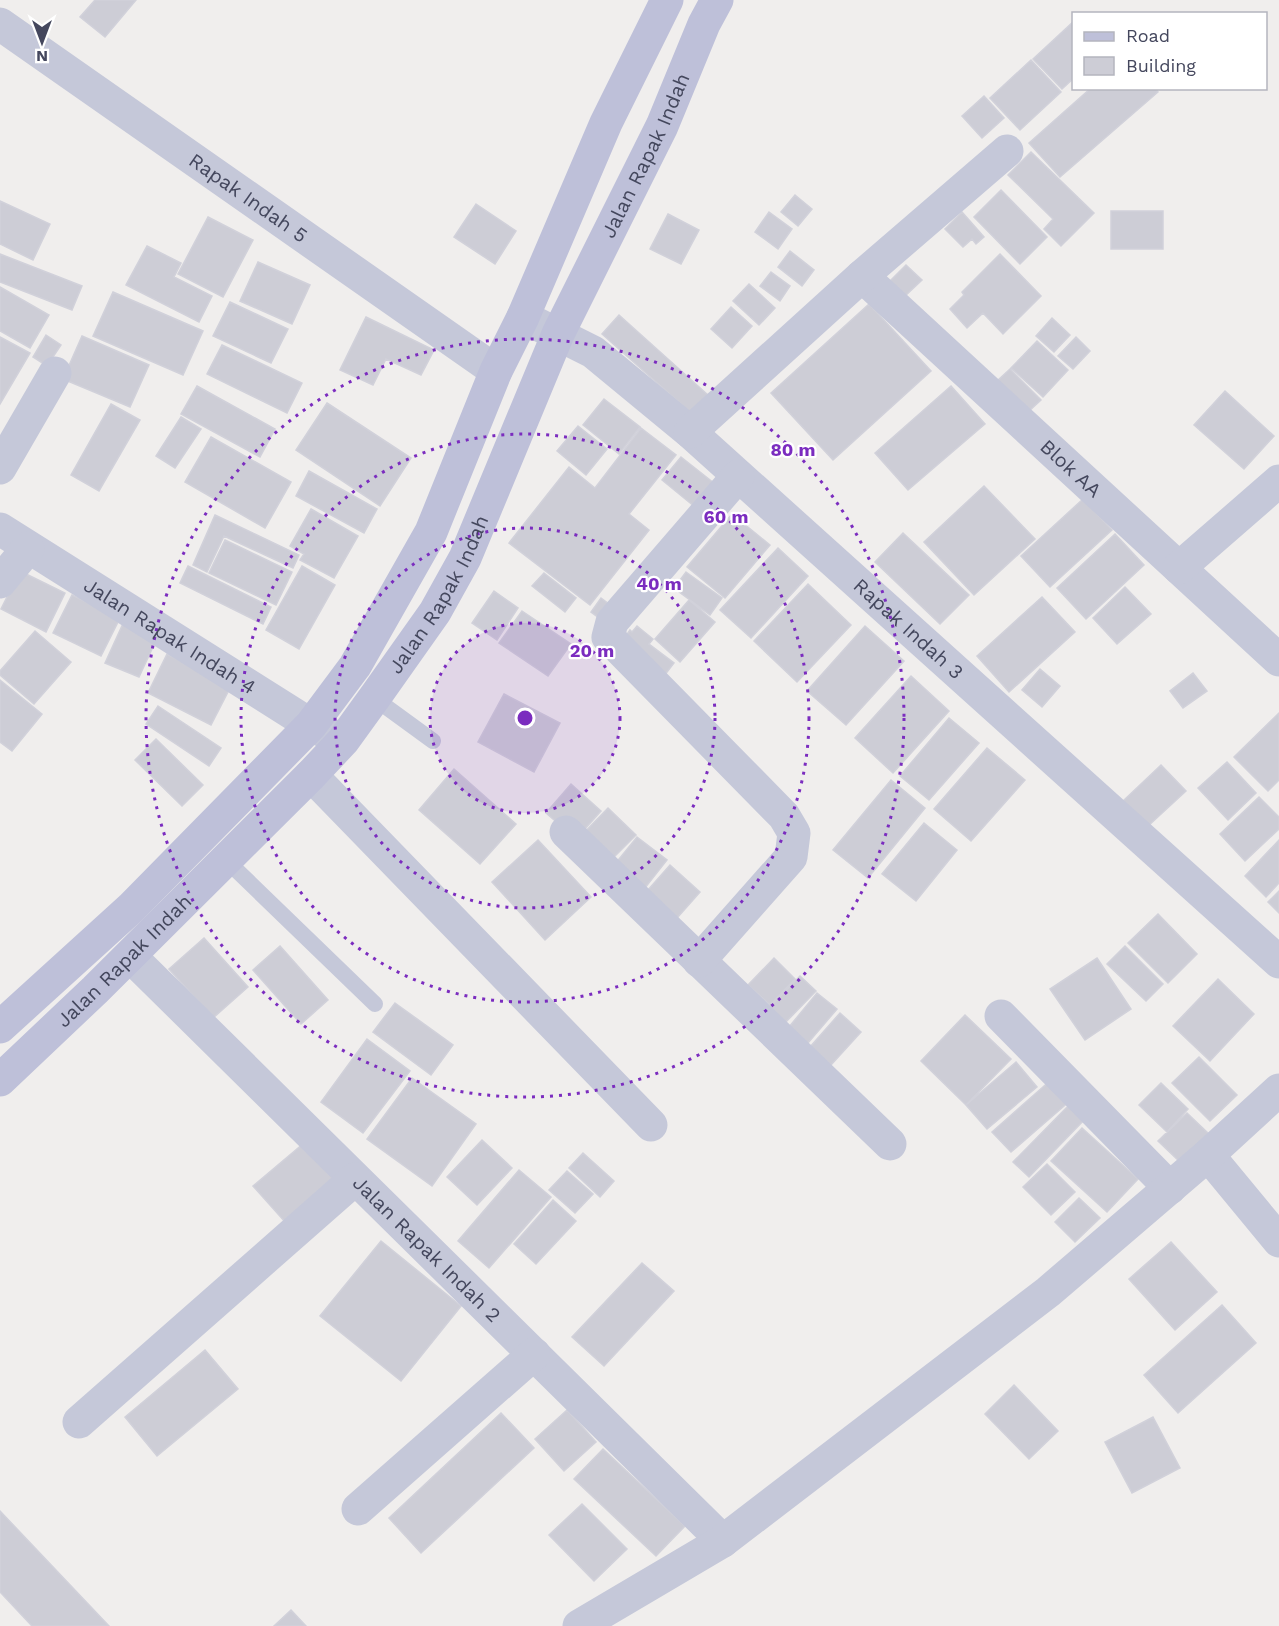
<svg xmlns="http://www.w3.org/2000/svg" width="1279" height="1626" font-family="'Work Sans',sans-serif">
  <rect width="100%" height="100%" fill="#f0eeed"/>
  <path fill="#cdcdd6" stroke="#d1d1da" stroke-width="1.5" d="M95,0H136L105,37L80,17Z
    M1073,22L1074,78L1062,89L1033,59Z
    M1031,60L1061,92L1020,130L990,98Z
    M1091,88H1155L1158,92L1060,177L1029,143Z
    M984,96L1004,118L982,138L962,116Z
    M1031,152L1094,213L1061,246L1044,229L1053,219L1008,175Z
    M1001,190L1047,237L1020,264L974,217Z
    M795,195L812,209L798,226L781,212Z
    M0,201L50,224L33,260L0,244Z
    M476,204L516,231L495,264L454,237Z
    M1111,211H1163V249H1111Z
    M769,212L792,229L778,249L755,232Z
    M962,212L984,237L976,244L972,239L963,247L945,229Z
    M668,214L699,230L681,264L650,249Z
    M208,217L253,240L223,297L178,274Z
    M147,246L181,263L174,277L212,296L199,322L126,285Z
    M790,251L814,270L802,286L778,267Z
    M0,254L82,286L72,310L0,282Z
    M1000,254L1041,296L1003,334L983,313L967,328L950,309L964,295L962,292Z
    M258,262L310,285L292,324L240,301Z
    M906,265L922,280L904,297L889,282Z
    M771,272L790,286L780,301L760,286Z
    M749,284L775,308L759,325L733,301Z
    M0,287L49,315L30,348L0,331Z
    M113,292L203,331L183,375L93,336Z
    M230,302L288,329L271,363L213,336Z
    M869,304L931,371L833,460L771,393Z
    M731,307L752,326L732,348L711,329Z
    M619,315L708,395L691,413L602,334Z
    M366,317L434,350L421,375L386,359L373,385L340,370Z
    M1052,318L1070,335L1054,352L1036,336Z
    M46,335L61,345L47,366L33,357Z
    M82,336L149,365L130,407L63,379Z
    M0,337L30,353L0,404Z
    M1076,337L1090,351L1073,369L1058,356Z
    M1037,341L1068,370L1043,397L1011,368Z
    M222,345L302,383L287,413L207,374Z
    M1010,369L1041,400L1028,412L997,381Z
    M197,386L275,429L260,457L181,414Z
    M951,386L985,424L908,490L875,453Z
    M1225,391L1274,436L1244,469L1194,425Z
    M604,399L640,427L619,454L583,425Z
    M327,403L411,458L380,506L296,450Z
    M111,404L140,420L99,491L71,475Z
    M181,417L201,429L175,468L156,456Z
    M578,426L607,449L586,475L557,451Z
    M641,428L676,455L629,514L649,530L590,605L509,543L569,467L595,488Z
    M211,437L291,482L265,528L185,482Z
    M681,457L714,483L695,507L662,480Z
    M309,471L377,509L364,533L296,496Z
    M984,486L1035,539L974,595L924,542Z
    M1083,499L1112,530L1050,587L1021,556Z
    M311,509L358,536L334,578L300,560L304,554L290,546Z
    M732,514L770,545L725,598L687,567Z
    M215,515L299,555L293,568L224,536L207,572L193,565Z
    M903,533L969,595L940,624L875,562Z
    M1115,534L1144,565L1086,619L1057,588Z
    M225,540L292,572L276,605L209,573Z
    M778,548L808,576L751,638L720,610Z
    M188,566L271,607L263,624L180,583Z
    M302,566L335,585L299,649L266,630Z
    M20,571L65,593L46,632L1,609Z
    M686,572L722,598L710,615L674,588Z
    M544,573L576,598L565,612L532,586Z
    M808,584L851,625L797,682L754,641Z
    M1125,587L1151,614L1117,644L1093,618Z
    M494,591L518,608L497,640L472,623Z
    M72,595L120,618L101,656L53,633Z
    M1042,597L1075,632L1009,692L977,656Z
    M601,598L613,607L603,621L591,612Z
    M689,600L715,622L680,662L655,639Z
    M522,611L571,644L548,676L499,643Z
    M126,617L160,632L139,677L105,663Z
    M637,626L653,639L649,644L674,663L661,680L618,647L630,630L632,632Z
    M865,626L904,661L846,725L807,691Z
    M35,631L71,662L34,704L0,675V671Z
    M167,654L231,686L211,725L148,693Z
    M1040,669L1060,686L1042,707L1022,690Z
    M1193,673L1207,691L1183,708L1170,691Z
    M911,676L949,711L893,773L855,738Z
    M0,680L42,714L12,751L0,742Z
    M504,694L560,723L534,772L478,742Z
    M158,706L221,748L209,766L146,724Z
    M1279,713V780L1268,791L1234,757Z
    M949,718L979,743L929,800L900,776Z
    M156,739L203,785L182,806L135,760Z
    M987,748L1025,780L971,841L934,809Z
    M1227,762L1256,793L1228,820L1198,788Z
    M1161,765L1186,791L1147,827L1123,801Z
    M454,769L516,824L480,864L419,810Z
    M891,780L925,808L868,878L833,850Z
    M571,784L601,811L576,839L546,813Z
    M1259,797L1279,817V829L1245,861L1220,834Z
    M608,808L636,835L604,867L576,841Z
    M924,823L957,850L916,901L882,874Z
    M637,837L667,860L641,893L611,869Z
    M538,840L591,897L545,940L492,882Z
    M1279,840V883L1266,897L1245,876Z
    M670,865L700,892L670,926L640,899Z
    M1279,891V913L1268,902Z
    M1158,914L1197,954L1168,983L1128,943Z
    M204,938L248,987L213,1018L169,969Z
    M280,946L328,1000L301,1024L253,970Z
    M1125,946L1163,984L1146,1001L1107,964Z
    M774,958L795,979L770,1005L748,985Z
    M1097,958L1131,1009L1085,1040L1050,989Z
    M800,976L816,991L782,1026L766,1011Z
    M1218,979L1254,1014L1210,1061L1173,1026Z
    M817,993L837,1009L808,1043L789,1027Z
    M395,1003L453,1045L431,1075L373,1032Z
    M840,1013L861,1032L831,1065L810,1047Z
    M965,1015L1011,1059L966,1105L921,1061Z
    M367,1039L410,1071L363,1133L321,1102Z
    M1199,1057L1237,1095L1210,1121L1172,1083Z
    M1016,1062L1037,1087L987,1129L966,1105Z
    M412,1078L476,1124L432,1186L367,1139Z
    M1052,1079L1071,1100L1011,1152L992,1132Z
    M1161,1083L1188,1109L1167,1132L1139,1105Z
    M1070,1104L1086,1118L1029,1177L1013,1162Z
    M1187,1113L1209,1134L1181,1163L1158,1141Z
    M1082,1128L1138,1179L1107,1212L1051,1161Z
    M482,1140L512,1168L477,1205L447,1177Z
    M304,1143L336,1180L286,1223L253,1186Z
    M583,1153L614,1181L600,1197L569,1168Z
    M1047,1164L1075,1192L1051,1215L1023,1187Z
    M519,1170L551,1197L489,1268L458,1241Z
    M567,1171L593,1194L575,1213L549,1190Z
    M1079,1198L1100,1218L1075,1242L1055,1222Z
    M553,1200L576,1221L536,1264L514,1244Z
    M381,1241L461,1306L401,1381L320,1316Z
    M1171,1242L1217,1292L1175,1330L1129,1279Z
    M642,1263L674,1291L604,1366L572,1337Z
    M1222,1305L1256,1343L1178,1413L1144,1375Z
    M205,1350L238,1389L157,1456L125,1417Z
    M1014,1385L1058,1431L1029,1459L985,1414Z
    M567,1410L596,1442L564,1471L535,1439Z
    M501,1413L534,1448L421,1553L389,1518Z
    M1153,1417L1180,1468L1132,1493L1105,1442Z
    M603,1449L685,1526L656,1556L574,1479Z
    M582,1504L627,1549L594,1581L549,1535Z
    M0,1511L109,1626H32L0,1592Z
    M291,1610L306,1626H274Z"/>
  <g fill="none" stroke-linecap="round" stroke-linejoin="round">
    <path stroke="#c5c8d9" stroke-width="16" d="M374,698L433,741
      M226,860L375,1004"/>
    <g stroke="#c5c8d9" stroke-width="33">
      <path id="s1" d="M0,24L496,371"/>
      <path id="s2" d="M862,276L1279,660"/>
      <path id="s3" d="M523,317L593,352L690,432L1279,962"/>
      <path d="M690,432L862,276L1007,151"/>
      <path d="M0,468L55,373"/>
      <path id="s4" d="M0,529L311,725L335,737"/>
      <path d="M1179,568L1279,481"/>
      <path d="M0,582L28,548"/>
      <path d="M311,775L651,1125"/>
      <path d="M566,832L890,1144"/>
      <path id="s5" d="M130,956L723,1541"/>
      <path d="M699,961L791,857L794,833L784,816L608,637L612,622L738,476"/>
      <path d="M1001,1016L1170,1188"/>
      <path d="M1208,1155L1279,1241"/>
      <path d="M79,1422L355,1179"/>
      <path d="M358,1509L534,1354"/>
      <path d="M579,1626L723,1541L1048,1292L1208,1155L1279,1090"/>
    </g>
    <g stroke="#bec0d9" stroke-width="33">
      <path d="M0,1027L131,908L311,725L355,666L431,532L496,371L523,317L606,123L667,0"/>
      <path id="s6" d="M0,1080L95,990L311,775L343,741L377,694L435,612L465,558L558,334L662,126L704,24L717,0"/>
    </g>
  </g>
  <circle cx="525" cy="718" r="95" fill="#7b2cbf" fill-opacity=".12"/>
  <g fill="none" stroke="#7b2cbf" stroke-width="3" stroke-dasharray="3 6">
    <circle cx="525" cy="718" r="95"/>
    <circle cx="525" cy="718" r="190"/>
    <circle cx="525" cy="718" r="284"/>
    <circle cx="525" cy="718" r="379"/>
  </g>
  <g text-anchor="middle" dominant-baseline="central" stroke-width="4.5" stroke-linejoin="round" paint-order="stroke">
    <g font-size="20" fill="#44475d" stroke="#fff">
      <text stroke="none"><textPath href="#s6" startOffset="1144">Jalan Rapak Indah</textPath></text>
      <text stroke="none"><textPath href="#s1" startOffset="303">Rapak Indah 5</textPath></text>
      <text stroke="none"><textPath href="#s2" startOffset="284">Blok AA</textPath></text>
      <text stroke="none"><textPath href="#s6" startOffset="658">Jalan Rapak Indah</textPath></text>
      <text stroke="none"><textPath href="#s3" startOffset="498">Rapak Indah 3</textPath></text>
      <text stroke="none"><textPath href="#s4" startOffset="201">Jalan Rapak Indah 4</textPath></text>
      <text stroke="none"><textPath href="#s6" startOffset="172">Jalan Rapak Indah</textPath></text>
      <text stroke="none"><textPath href="#s5" startOffset="417">Jalan Rapak Indah 2</textPath></text>
    </g>
  </g>
  <circle cx="525" cy="718" r="9" fill="#7b2cbf" stroke="#fff" stroke-width="3"/>
  <g font-size="18" text-anchor="middle" font-weight="bold" fill="#7b2cbf" stroke="#fff" stroke-width="4.5" stroke-linejoin="round" paint-order="stroke">
    <text x="793" y="456">80 m</text>
    <text x="726" y="523">60 m</text>
    <text x="659" y="590">40 m</text>
    <text x="592" y="657">20 m</text>
  </g>
  <rect x="1072" y="12" width="195" height="78" fill="#ffffff" stroke="#b4b5be" stroke-width="1.5"/>
  <rect x="1084" y="32" width="30" height="9" fill="#bec0d9" stroke="#b4b5be" stroke-width="1.5"/>
  <text x="1126" y="42" font-size="18" fill="#44475d">Road</text>
  <rect x="1084" y="57" width="30" height="18" fill="#cdcdd6" stroke="#b4b5be" stroke-width="1.5"/>
  <text x="1126" y="72" font-size="18" fill="#44475d">Building</text>
  <g transform="translate(42 42) rotate(180)" stroke="#ffffff" stroke-width="4.5" paint-order="stroke">
  <path d="M0-4.5L10 22L0 15L-10 22Z" fill="#44475d"/>
  <text y="-9" font-size="16" font-weight="bold" text-anchor="middle" fill="#44475d">N</text>
  </g>
</svg>
